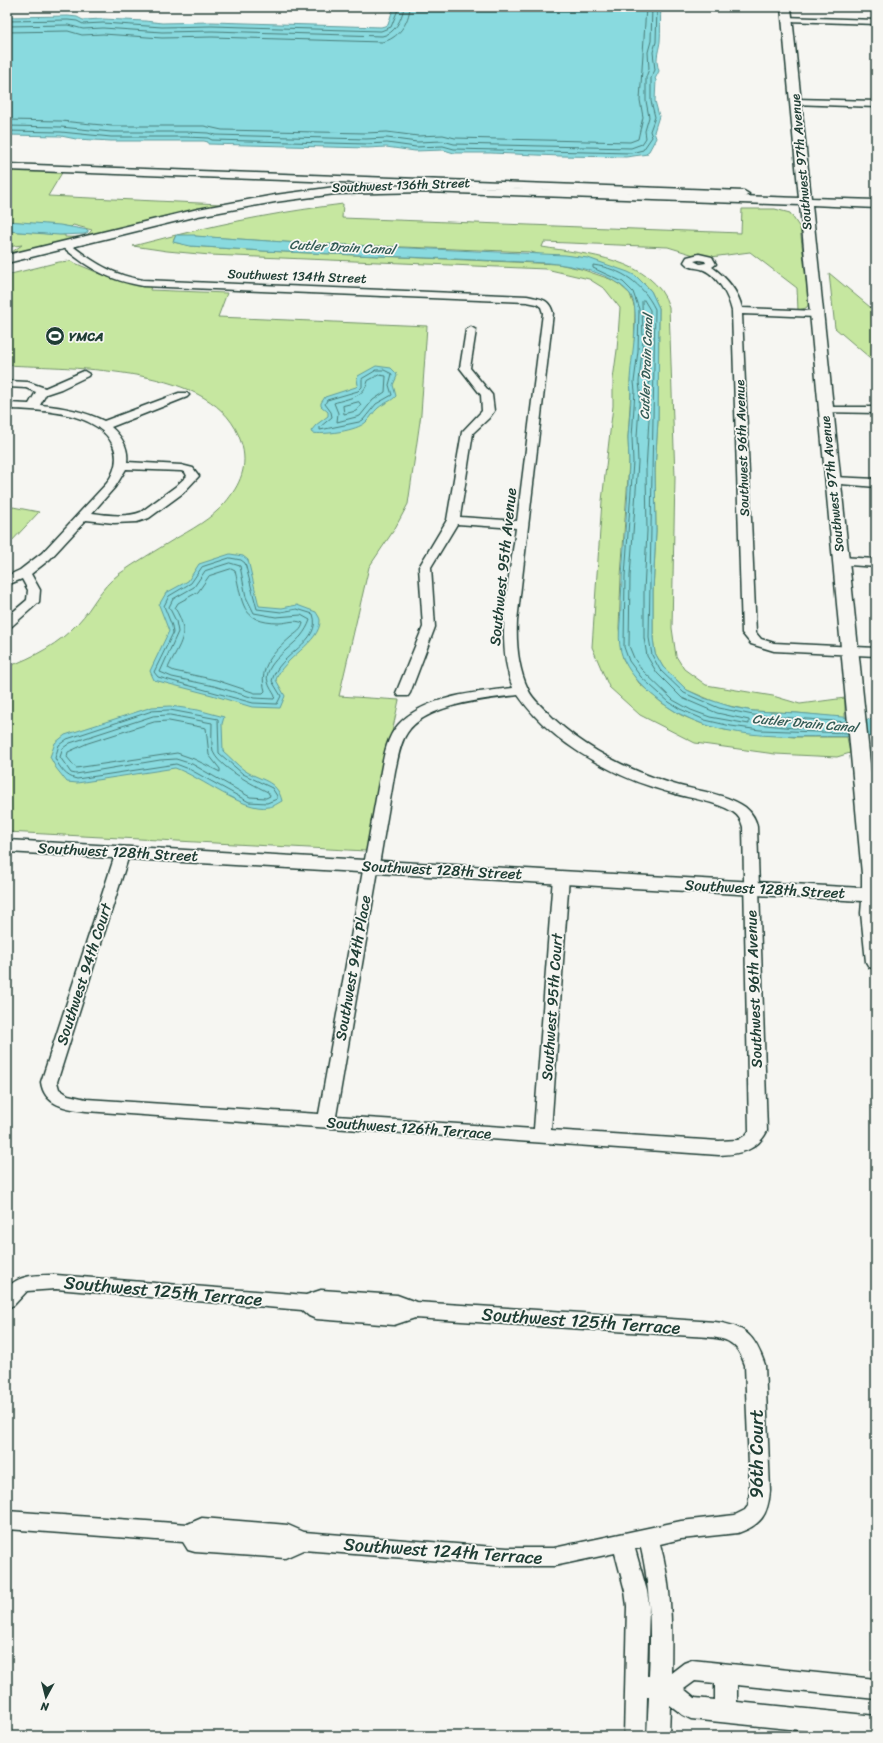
<svg xmlns="http://www.w3.org/2000/svg" width="883" height="1743" font-family="Sriracha,sans-serif">
  <rect width="100%" height="100%" fill="#f6f6f2"/>
  <filter id="ink" filterUnits="userSpaceOnUse"><feTurbulence type="fractalNoise" baseFrequency=".025" numOctaves="2"/><feDisplacementMap in="SourceGraphic" scale="8" xChannelSelector="R" yChannelSelector="G"/><feConvolveMatrix kernelMatrix="1 2 1 2 8 2 1 2 1" color-interpolation-filters="sRGB"/></filter>
  <g filter="url(#ink)">
    <path fill="#c6e7a0" stroke="#72926a" d="M7,169L63,171L48,196L221,204L9,254L22,245L7,247V231L65,235V237C75,237 86,239 92,230L73,225L71,227L7,221Z
      M343,204L342,218L741,233L742,209H775L790,213L800,228L809,304L806,308L798,310L797,288L750,252L711,257L694,255L668,247L544,242L542,247C584,254 654,258 669,307L675,477L672,628L676,656L684,669L706,685L773,696L800,704L845,698V718L797,713L753,711L720,704L687,690L663,667L655,653L653,638V591L656,531L655,470L658,420L659,308L651,291L645,284L531,252L299,243L177,235C232,221 287,211 343,204Z
      M176,235L173,241L174,242L190,246L263,251L558,264L581,269L610,279L620,285L630,294L635,309L634,351L630,382L631,390L628,437L629,462L621,576L619,628L623,659L639,683L662,703L681,715L705,725L725,730L794,737H847L850,753L837,757L775,754L695,743L640,715L609,687L592,647L602,501L613,406V379L617,350L620,308L605,289L589,279L546,269L210,255L167,251L133,246Z
      M70,261L115,280L151,286L150,290L227,293L218,317L427,326L421,414L408,504L394,530L369,567L339,696L399,700L366,851L7,832V667C34,657 59,644 78,623C94,606 99,589 119,574C136,562 155,551 173,540C191,530 211,519 225,503C240,485 249,466 241,442C218,364 72,369 7,365V275L59,262Z
      M829,273L876,312V363L835,328Z
      M13,507L39,512L10,543L7,542V513Z"/>
    <path fill="#89dadf" stroke="#5f9b9b" d="M396,7H661C660,18 661,31 660,42C658,54 655,58 659,71L655,79L656,80L655,101L659,116L654,132L656,138L649,151L646,153L648,154L626,157L560,156L491,153H454L444,150L415,151L386,147L368,148L208,144V142L204,141H111L76,139L61,136L7,135V17L68,16L77,17L83,20L103,19L145,21L162,23L212,22L381,27L388,25L392,12Z
      M7,221L60,225L88,230V232L85,234L59,235L7,231Z
      M176,235H195V236L299,243L565,255L588,258L628,272L636,276L651,291L659,308L658,420L655,470L656,531L653,591V638L655,653L663,667L687,690L704,698L732,707L753,711L797,713L876,720V737C812,734 738,745 680,714C659,703 632,680 623,658C616,641 621,621 621,603C622,556 628,510 629,463C629,454 628,445 628,437C629,422 631,407 631,392C631,389 630,385 630,382C630,361 642,310 630,294C612,272 575,266 549,263L263,251L190,246L173,242Z
      M376,366L391,368L396,373L397,376L393,385L396,396C392,401 384,403 378,408C373,412 371,418 366,422C357,431 324,435 312,433L311,431L316,425L328,416V412L321,406V403L325,397L356,387L358,385L357,379L358,376Z
      M230,554L243,556L248,560L259,606L282,608L297,605L316,612C317,614 320,618 320,620C321,643 282,658 276,680L285,696L280,708L252,707L212,695L154,680L150,671L169,631L159,605L166,593L188,581L199,564Z
      M170,706L198,710L224,717L222,724L223,751C230,757 237,765 244,770C260,781 277,779 282,801C278,803 273,807 268,807C244,812 201,777 175,768L77,783L67,782L56,768L50,757L55,743L65,735L152,707Z"/>
    <g fill="none" stroke-linecap="round" stroke-linejoin="round">
      <path stroke="#497c78" stroke-width="1" d="M7,21L68,20L77,21L83,24L103,23L162,27L212,26L381,31L391,27L399,7
        M7,26L68,25L83,29L103,28L162,32L212,31L382,36C395,34 402,19 404,7
        M7,32L68,31L82,35L103,34L162,38L212,37L382,42C398,39 409,23 410,7
        M7,120L61,121L112,126H204L222,130L365,133L387,132L418,136L443,135L455,138L630,142L638,139L643,117L640,100L646,7
        M7,126L61,127L111,132H186L208,133L215,135L366,139L387,138L417,142L443,141L454,144L631,148L642,144L646,138L645,131L649,117L646,101V77L649,69L648,52L651,41L652,7
        M7,131L61,132L111,137H186L208,138L212,140L367,144L387,143L416,147L443,146L454,149L631,153L643,150L652,137L650,131L655,117L651,101V78L655,70L653,52L656,42L657,7
        M644,300L650,310L649,419L646,470L647,531L644,591V638L647,656L657,673L682,698L717,713L749,720V724L710,717L691,710L673,700L641,669L634,658L629,646L630,576L638,462L637,437L640,391L639,382L643,340L642,302Z
        M377,370H384L392,374L389,385L392,395L376,404L363,420L359,422L320,430V427L332,417L331,412L325,404L327,400L358,391L362,387V379Z
        M379,375L386,376L385,392L373,400L360,416L337,422L338,413L334,403C348,398 364,398 368,381Z
        M359,402L361,405L356,411L344,414L343,406Z
        M230,558L241,560L245,563L257,609L281,612L297,609L313,614C323,643 278,653 272,681L281,696L277,704L253,703L158,677L154,672L173,633L172,626L164,606L169,596L191,583L202,567Z
        M230,563L240,566L246,597L254,613L276,617L301,615L310,620C308,626 305,631 301,636C292,647 262,665 268,682C269,687 273,692 275,696L274,699L254,698L214,686L172,677L160,672L178,632L176,621L169,607L173,599L194,587L205,571Z
        M231,569L235,571C243,602 240,623 279,623C288,623 294,619 303,623C302,630 296,633 291,637C274,652 258,667 265,691L263,693H255L216,680L174,671L168,668C180,642 191,635 175,608L178,603L198,592L209,576Z
        M170,710L218,719L219,753L243,774L272,788L277,796V799L267,803L249,802L189,769L176,764L77,779C66,777 60,768 55,758L59,745L67,739L152,711Z
        M170,715L212,723C212,732 211,743 213,751C217,766 255,786 268,792L270,796L266,798L250,797L192,764L176,759L160,760L76,774L71,773L60,757L63,748L70,743L153,716Z
        M757,720L810,723L818,725L819,727L794,728L757,724L755,722Z
        M169,721L206,728L209,755L220,769V772L194,759L177,753L76,768L67,757L68,752L88,743L154,722Z
        M847,722L753,715L719,708L684,693L660,670L652,655L649,638L655,309C642,283 622,269 593,265V268L623,282L633,292L639,309L638,351L634,382L635,391L632,437L633,462L625,576L624,647L629,661L641,677L669,702L680,709L705,720L731,726L760,730L848,733"/>
      <defs>
        <path id="minor" d="M784,17L876,20V24L787,21H784Z
          M796,99L876,101V107L793,104L792,102Z
          M7,164L744,191L749,194L744,197L7,170Z
          M66,242L69,243C92,262 113,275 143,280L527,296C540,299 549,298 553,313L517,621C516,644 518,668 528,689C531,697 539,704 545,710C580,747 625,769 673,784C696,791 725,793 745,807C751,812 756,819 757,827L767,1131C757,1151 740,1154 719,1155L86,1111C66,1109 44,1105 41,1082L116,852L118,849L123,847L128,849L130,852L57,1082L59,1089L68,1095L86,1099L319,1114L381,771C384,755 387,737 398,725C424,696 477,692 513,688C494,639 510,579 516,528L457,524L431,567L435,627L410,693L408,696H398L396,693L423,627L419,567L447,520L462,432L482,411L481,395L460,368L466,330L471,327L476,330L470,368L492,395L494,411L489,418L473,433L460,517L517,521L543,313L541,307L537,304L527,302L143,286C109,280 89,269 63,247L61,245ZM518,695C540,727 573,751 607,768C627,779 650,787 672,793C692,799 715,801 733,812C739,816 741,820 743,827L749,1131L746,1135L738,1140L719,1141L551,1130L569,877L566,873L561,872L556,873L553,877L534,1129L336,1116L395,771C398,758 400,743 407,733C426,704 486,699 518,695Z
          M699,254L712,257L716,264L712,267C726,277 738,291 742,308L816,311L821,314L816,317L742,314L756,633L761,639L774,643L876,648V656L774,651L751,644L742,633L732,311C729,297 718,276 704,270C696,267 690,269 684,262L687,257ZM699,260L705,261L706,263L700,264L694,261Z
          M84,371L89,374L88,376L61,389L46,394L40,405C62,407 84,411 104,421L179,393H187L189,395L187,397L111,427C121,436 129,447 127,462L181,465L193,468L199,476L183,493L149,518L137,522L114,523L86,520L50,559L31,574L40,590L39,602L12,626L7,627V617L27,600L28,590L22,579L7,585V576L20,570L42,553L107,483C115,471 119,458 113,445C97,411 40,410 7,409V403L29,404L36,392L26,388L7,387V381L28,382L45,388ZM126,469L181,471L185,472L187,476L175,487L141,512C126,518 107,515 92,513L115,487Z
          M825,407H876V413L821,412L819,410L821,408Z
          M833,477L876,479V487L829,483L827,481L829,479Z
          M840,557L876,559V567L836,564L834,561L836,558Z
          M56,1275L306,1295L321,1290L397,1295L416,1302L715,1322C746,1326 755,1336 765,1365L770,1491C768,1515 761,1525 738,1533L681,1539L660,1544C672,1586 672,1629 671,1673L684,1663L692,1660L876,1679V1699L737,1685V1702L876,1716V1736H859L691,1719L683,1715L670,1705L669,1736H647L649,1697H647L646,1736H624L627,1606L625,1591L615,1553L554,1566H507L303,1550L285,1558L195,1552L188,1550L183,1542L7,1529V1511L188,1524L202,1518L288,1525L304,1532L507,1548H554L681,1521L735,1515L745,1510L748,1506L750,1491L745,1365C735,1335 720,1338 692,1336L415,1318L394,1325L316,1319L309,1316L302,1310L56,1289L27,1291L14,1305L7,1308V1288C20,1274 38,1275 56,1275ZM641,1548C651,1590 651,1633 649,1676H647L649,1606L647,1591L635,1549ZM695,1681L715,1683V1700L695,1698L684,1689Z"/>
        <path id="tertiary" d="M781,7H791L811,198L876,200V208L812,205L876,821V969L869,967L866,962L861,913L862,901L7,852V840L862,888V874L800,205L425,192L335,194L275,202L198,216L7,263V255L198,209L275,195L335,187L425,185L799,198Z"/>
      </defs>
      <use href="#minor" stroke="#1f3d34" stroke-width="3"/>
      <use href="#tertiary" stroke="#1f3d34" stroke-width="3"/>
      <use href="#minor" fill="#f6f6f2" fill-rule="evenodd"/>
      <use href="#tertiary" fill="#f6f6f2" fill-rule="evenodd"/>
    </g>
  </g>
  <defs>
    <symbol id="stadium-disc" viewBox="-11 -11 22 22"><circle r="9.5" fill="#1f3d34" stroke="#f6f6f2"/><path d="M0-5a6.5 5 0 1 0 0 10a6.5 5 0 1 0 0-10ZM-3.5-1.8h7v3.6h-7Z" fill="#fff"/></symbol>
  </defs>
  <g fill-rule="evenodd">
    <use href="#stadium-disc" x="44" y="325" width="22" height="22"/>
  </g>
  <g text-anchor="middle" dominant-baseline="central" stroke-width="3.5" stroke-linejoin="round" paint-order="stroke">
    <g font-size="13" fill="#1f3d34" stroke="#f6f6f2">
      <text transform="translate(801 162) rotate(-95)">Southwest 97th Avenue</text>
      <text transform="translate(401 185) rotate(-2)">Southwest 136th Street</text>
      <text transform="translate(297 276) rotate(2)">Southwest 134th Street</text>
      <text transform="translate(742 448) rotate(-92)">Southwest 96th Avenue</text>
      <text transform="translate(832 484) rotate(-96)">Southwest 97th Avenue</text>
    </g>
    <g font-size="13" font-style="italic" fill="#345c56" stroke="#f6f6f2">
      <text transform="translate(342 247) rotate(3)">Cutler Drain Canal</text>
      <text transform="translate(646 367) rotate(-88)">Cutler Drain Canal</text>
      <text transform="translate(805 723) rotate(5)">Cutler Drain Canal</text>
    </g>
    <g font-size="13" font-weight="bold" fill="#1f3d34" stroke="#f6f6f2" text-anchor="start">
      <text x="69" y="336">YMCA</text>
    </g>
    <g font-size="15" fill="#1f3d34" stroke="#f6f6f2">
      <text transform="translate(503 567) rotate(-84)">Southwest 95th Avenue</text>
      <text transform="translate(118 852) rotate(3)">Southwest 128th Street</text>
      <text transform="translate(442 870) rotate(3)">Southwest 128th Street</text>
      <text transform="translate(765 889) rotate(3)">Southwest 128th Street</text>
      <text transform="translate(353 968) rotate(-80)">Southwest 94th Place</text>
      <text transform="translate(84 974) rotate(-72)">Southwest 94th Court</text>
      <text transform="translate(754 989) rotate(-92)">Southwest 96th Avenue</text>
      <text transform="translate(552 1007) rotate(-86)">Southwest 95th Court</text>
      <text transform="translate(409 1128) rotate(4)">Southwest 126th Terrace</text>
    </g>
    <g font-size="18" fill="#1f3d34" stroke="#f6f6f2">
      <text transform="translate(163 1291) rotate(5)">Southwest 125th Terrace</text>
      <text transform="translate(581 1321) rotate(4)">Southwest 125th Terrace</text>
      <text transform="translate(757 1454) rotate(-90)">96th Court</text>
      <text transform="translate(443 1551) rotate(4)">Southwest 124th Terrace</text>
    </g>
  </g>
  <rect width="883" height="1743" fill="none" stroke="#f6f6f2" stroke-width="24"/>
  <rect x="12" y="12" width="859" height="1719" fill="none" stroke="#1f3d34" stroke-width="1.5" filter="url(#ink)"/>
  <g transform="translate(46 1697) rotate(187)" stroke="#f6f6f2" stroke-width="3" paint-order="stroke">
  <path d="M0-3L7 15L0 10L-7 15Z" fill="#1f3d34"/>
  <text y="-6" font-size="11" font-weight="bold" text-anchor="middle" fill="#1f3d34">N</text>
  </g>
</svg>
